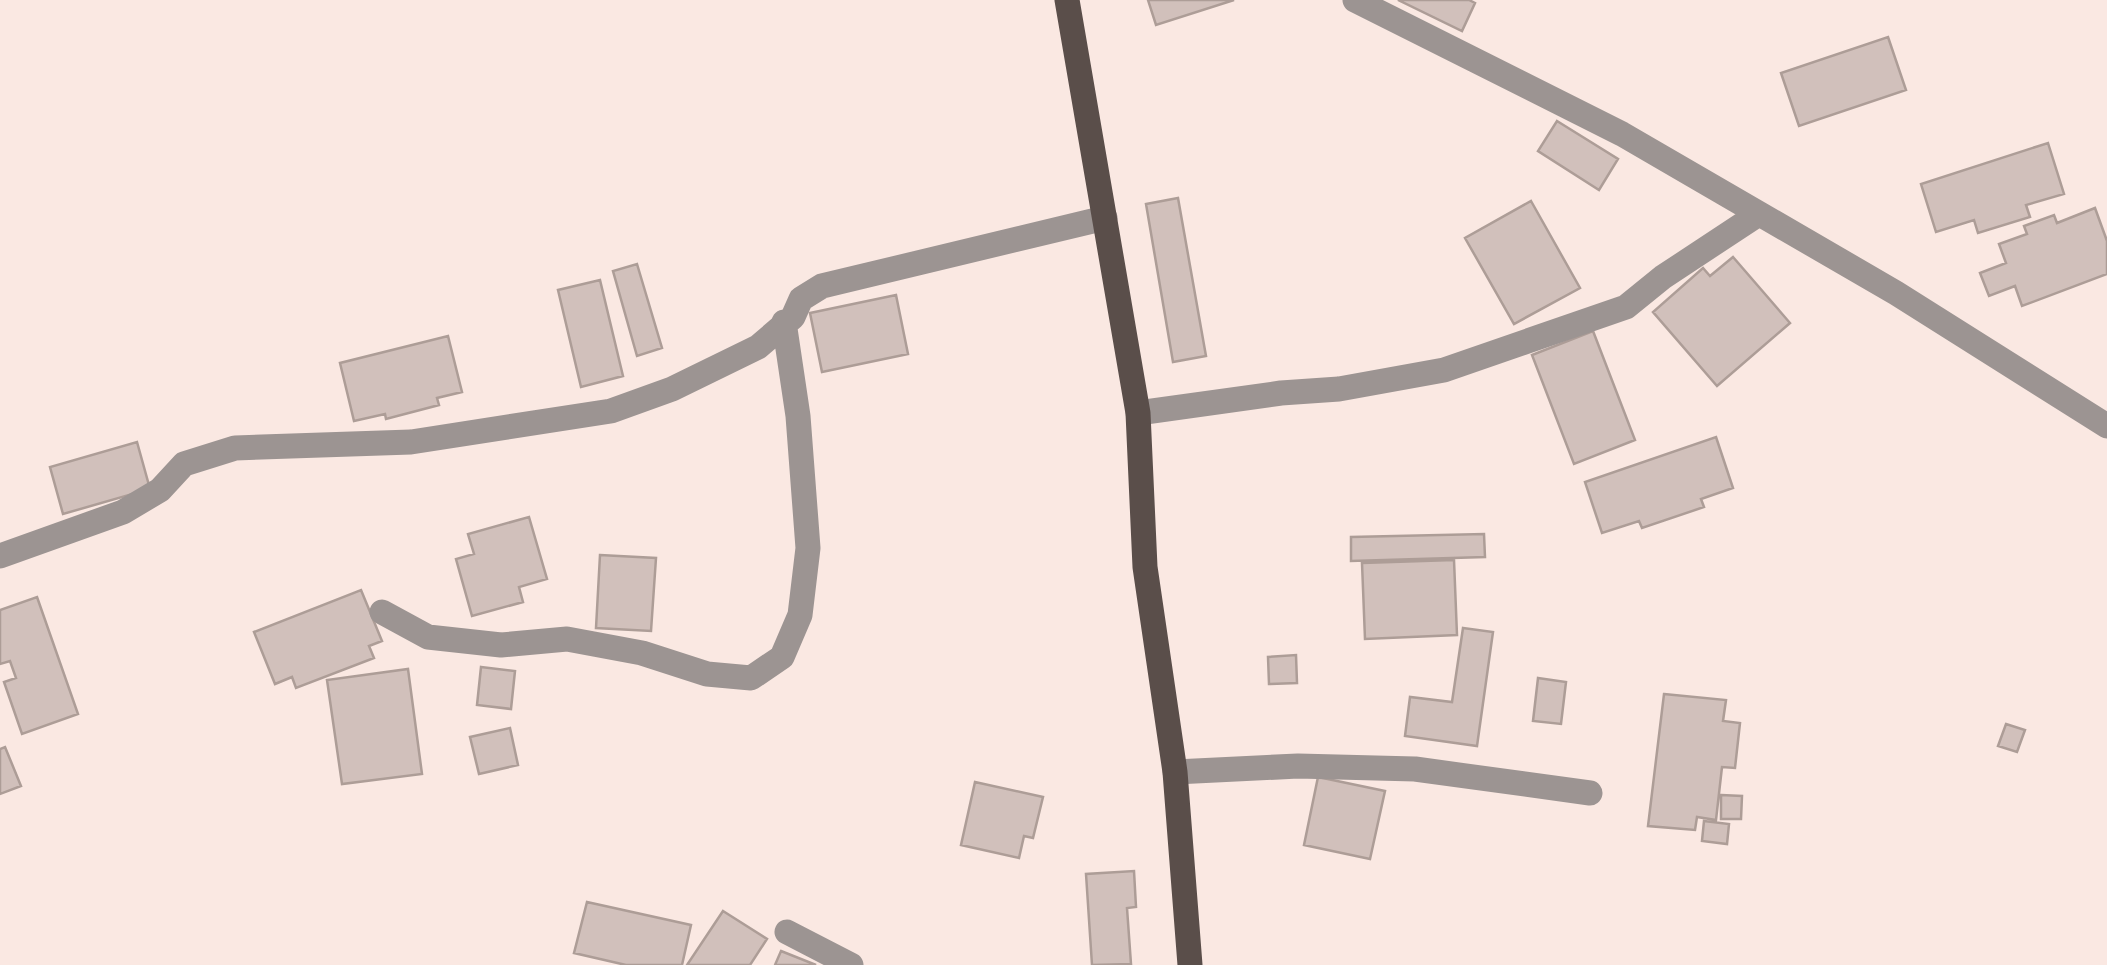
<svg xmlns="http://www.w3.org/2000/svg" width="2107" height="965" font-family="Helvetica,sans-serif">
  <rect width="100%" height="100%" fill="#fae8e2"/>
  <path fill="#d1c0bb" stroke="#ad9d97" stroke-width="2.5" d="M1148,0H1234L1156,25Z
    M1398,0H1469L1475,3L1462,31Z
    M1888,37L1906,90L1799,126L1781,73Z
    M1557,121L1618,159L1599,190L1538,151Z
    M2048,143L2064,194L2026,205L2030,217L1978,233L1974,220L1936,232L1921,184Z
    M1178,198L1206,356L1173,362L1146,204Z
    M1531,201L1580,288L1514,324L1465,238Z
    M2095,208L2107,241V274L2022,306L2015,286L1989,296L1980,273L2006,263L1999,244L2027,234L2024,226L2054,215L2057,223Z
    M1733,257L1790,323L1717,386L1653,312L1703,268L1710,276Z
    M637,264L662,348L637,356L613,271Z
    M600,280L623,376L581,387L558,290Z
    M896,295L908,354L822,372L810,313Z
    M1593,331L1635,440L1574,464L1532,355Z
    M448,336L462,392L437,398L439,405L386,419L385,414L354,421L340,363Z
    M1716,437L1733,488L1701,499L1704,507L1642,528L1639,521L1602,533L1585,482Z
    M137,442L150,489L63,514L50,467Z
    M529,517L547,579L519,587L523,602L472,616L456,559L474,554L468,534Z
    M1484,534L1485,557L1351,561V537Z
    M600,555L656,558L651,631L596,628Z
    M1454,560L1457,635L1365,639L1362,563Z
    M361,590L382,641L369,646L374,658L296,688L292,677L275,684L254,632Z
    M37,597L78,714L22,734L4,682L16,678L10,661L0,664V610Z
    M1463,628L1493,632L1477,746L1405,736L1410,697L1452,702Z
    M1296,655L1297,683L1269,684L1268,657Z
    M481,667L515,671L511,709L477,705Z
    M408,669L422,774L342,784L327,680Z
    M1538,678L1566,682L1561,724L1533,721Z
    M1664,694L1726,700L1723,721L1740,723L1735,768L1722,767L1716,820L1697,817L1695,830L1648,826Z
    M2006,724L2025,730L2017,752L1998,746Z
    M510,728L518,765L479,774L470,737Z
    M5,747L21,786L0,794V749Z
    M1318,777L1385,791L1370,859L1304,845Z
    M975,782L1043,797L1033,838L1024,836L1019,858L961,845Z
    M1721,795L1742,796L1741,819H1721Z
    M1704,821L1729,824L1727,844L1702,841Z
    M1134,871L1136,907L1127,908L1131,964L1092,965L1086,874Z
    M587,902L691,925L682,965H626L574,953Z
    M723,911L767,939L750,965H687Z
    M781,951L816,965H775Z"/>
  <g fill="none" stroke-linecap="round" stroke-linejoin="round">
    <path stroke="#9c9492" stroke-width="25" d="M1355,0L1622,134L1896,293L2107,426
      M1138,413L1281,393L1339,389L1444,370L1626,307L1663,277L1757,215
      M0,556L123,512L160,490L184,464L235,448L411,442L611,411L672,389L758,347L793,317L801,299L822,286L1105,218
      M382,612L428,637L501,645L567,639L642,653L707,674L751,678L782,657L800,615L808,548L798,416L784,322
      M1175,772L1298,766L1415,769L1590,793
      M787,932L851,965"/>
    <path stroke="#5a4e4a" stroke-width="25" d="M1067,0L1138,413L1145,567L1175,772L1190,965"/>
  </g>
</svg>
